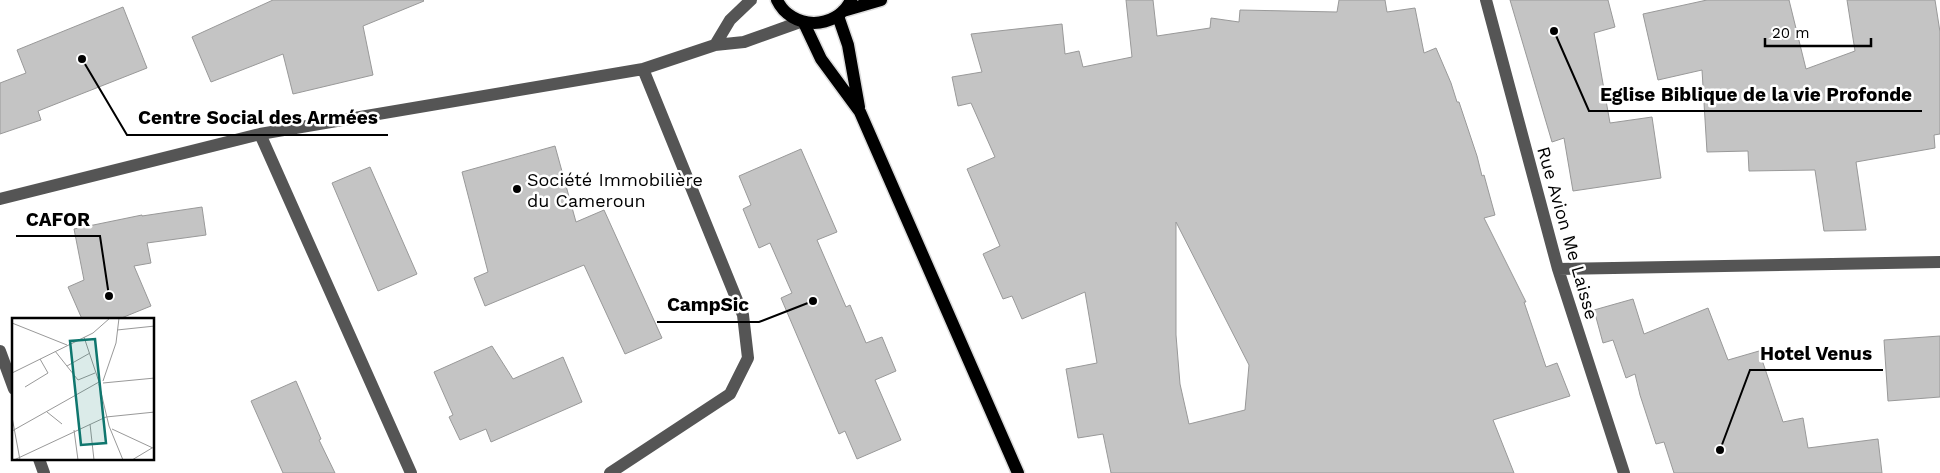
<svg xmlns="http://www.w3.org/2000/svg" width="1940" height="473" font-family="'Work Sans',sans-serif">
  <rect width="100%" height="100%" fill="#fff"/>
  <path fill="#c4c4c4" stroke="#999" fill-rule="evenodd" d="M273,0H423L424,1L363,26L373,75L293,94L283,54L211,82L192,37Z
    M1126,0H1153L1157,36L1210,28L1211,18L1239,22L1240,10L1337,12L1339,0H1385L1387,12L1415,8L1424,53L1436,48L1451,83L1457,102H1459L1477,156L1482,176L1484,175L1495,215L1484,218L1526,302H1524L1546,367L1557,363L1570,396L1493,420L1514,473H1111L1103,434L1078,438L1066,369L1097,363L1085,292L1022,319L1012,296L1003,299L983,254L1000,246L967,169L995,157L971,103L958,106L952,77L982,72L971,34L1062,24L1065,54L1079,51L1083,67L1132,57ZM1176,222L1249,365L1245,410L1189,424L1180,384L1176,335Z
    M1510,0H1608L1615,27L1594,33L1610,123L1652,117L1661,178L1573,191L1564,138L1552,142Z
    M1707,0H1789L1806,69L1855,51L1847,0H1935L1940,32V134L1934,135L1935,148L1856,162L1866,230L1824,231L1815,170L1749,171L1748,151L1707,152L1702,70L1658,80L1643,14Z
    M123,7L147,68L38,111L41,120L0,134V83L26,73L17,50Z
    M555,146L576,222L604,210L662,338L625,354L584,265L485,306L474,278L488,272L462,172Z
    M801,149L837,232L817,240L846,307L850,305L866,343L882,337L896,371L875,380L901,440L857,459L845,431L839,434L781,298L792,293L770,243L759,248L743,209L751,205L739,176Z
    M370,167L417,274L378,291L332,183Z
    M202,207L206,235L147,243L151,263L134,266L151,306L119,319H82L68,287L84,280L74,229L142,215V216Z
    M1633,299L1644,334L1708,308L1728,360L1759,351L1783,422L1803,418L1808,448L1878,439L1882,473H1674L1664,442L1656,444L1640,395L1635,374L1626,378L1613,340L1603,343L1594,310Z
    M1940,336V397L1888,401L1884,340Z
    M492,346L513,379L563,357L582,402L491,442L486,429L460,440L449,417L453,415L434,372Z
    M296,381L321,439L319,440L335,473H283L251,401Z"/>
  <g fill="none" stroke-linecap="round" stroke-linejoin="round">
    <defs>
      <path id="major" d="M777,0C791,30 836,31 851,0
        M843,11L881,0
        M838,16L848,45L859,107
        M804,23L821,59L860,112L1018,473"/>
    </defs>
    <use href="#major" stroke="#dbdbdb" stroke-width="15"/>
    <path stroke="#555" stroke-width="12" d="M1486,0L1558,269L1624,473
      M715,45L730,20L751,0
      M260,134L411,473
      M0,199L260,134L643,69L715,45L744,42L800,22
      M1558,269L1940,262
      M0,351L14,389
      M39,459L44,473
      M610,473L730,394L748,358L743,315L643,69"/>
    <use href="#major" stroke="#000" stroke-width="12"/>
  </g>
  <circle fill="#000" stroke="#fff" stroke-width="2" cx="517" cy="189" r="5"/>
  <g text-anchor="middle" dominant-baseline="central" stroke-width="5" stroke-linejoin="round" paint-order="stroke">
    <g font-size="18" fill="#000" stroke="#fff" text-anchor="start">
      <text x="527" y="179">Société Immobilière<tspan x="527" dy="21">du Cameroun</tspan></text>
    </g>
    <g font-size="18" fill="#000" stroke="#fff">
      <text transform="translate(1568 233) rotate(74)">Rue Avion Me Laisse</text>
    </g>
  </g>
  <g transform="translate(12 318)">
    <rect width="142" height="142" fill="#fff"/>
    <path fill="none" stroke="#999" stroke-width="1" d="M0,5L55,27M105,12L143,8M72,19L87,64M43,33L66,62L83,55M55,48L78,35M0,55L81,15L98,0M91,63L104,25L107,0M91,65L143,60M87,66L97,108L111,142M13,69L36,55L28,41M35,94L50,106M0,99L8,142M94,99L143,94M78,106L82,142M100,111L143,131M62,112L66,142M0,113L87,64M2,142L94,99M120,142L140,130"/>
    <path fill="#0f766e" fill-opacity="0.15" stroke="#0f766e" stroke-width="2.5" d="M83,21L94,125L69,127L58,23Z"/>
    <rect width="142" height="142" fill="none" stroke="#000" stroke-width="2.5"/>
  </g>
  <path fill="none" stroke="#000" stroke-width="2" d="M1554 31L1589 111H1922M82 59L127 135H388M109 296L100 236H16M813 301L759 322H657M1720 450L1750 370H1883"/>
  <g fill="#000" stroke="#fff" stroke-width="2">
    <circle cx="1554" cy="31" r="5"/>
    <circle cx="82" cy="59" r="5"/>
    <circle cx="109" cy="296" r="5"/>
    <circle cx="813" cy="301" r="5"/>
    <circle cx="1720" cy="450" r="5"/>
  </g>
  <g font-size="19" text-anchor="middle" font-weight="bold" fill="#000" stroke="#fff" stroke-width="5" stroke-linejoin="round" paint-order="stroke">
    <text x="1756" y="101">Eglise Biblique de la vie Profonde</text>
    <text x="258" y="124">Centre Social des Armées</text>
    <text x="58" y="226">CAFOR</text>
    <text x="708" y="311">CampSic</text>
    <text x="1816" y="360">Hotel Venus</text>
  </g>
  <path d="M1765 38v8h106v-8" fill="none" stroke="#000000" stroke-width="2.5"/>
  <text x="1772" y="38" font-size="15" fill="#000000" stroke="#ffffff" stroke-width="4" paint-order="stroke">20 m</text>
</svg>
